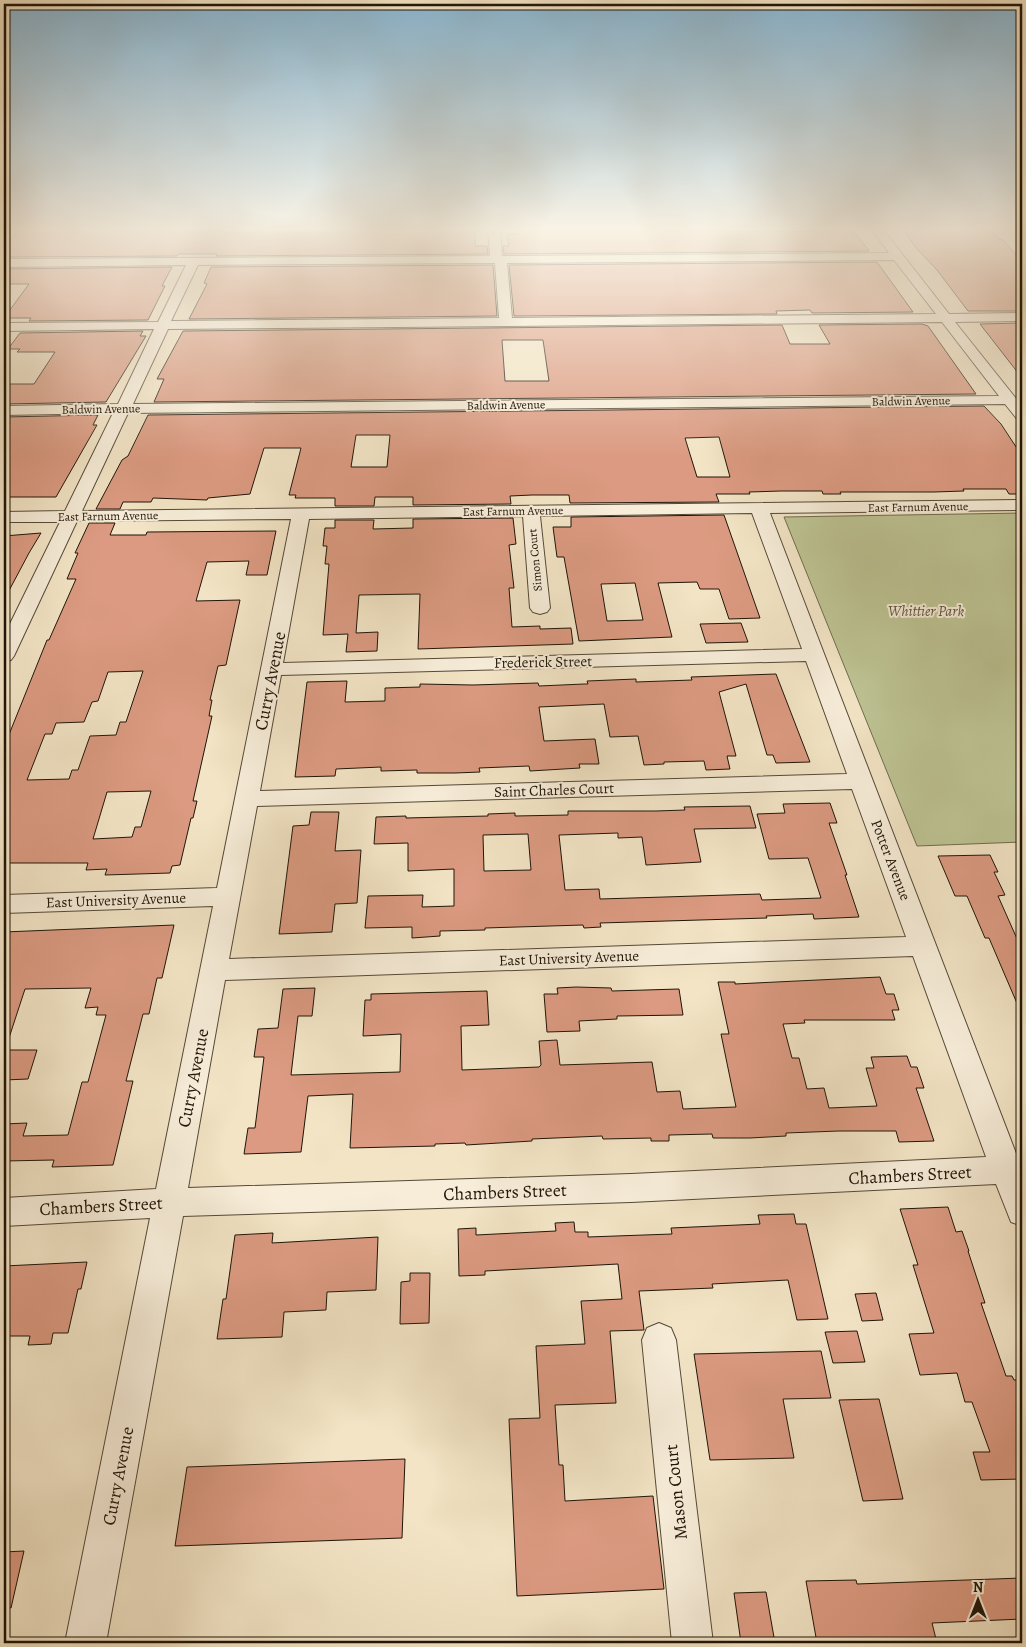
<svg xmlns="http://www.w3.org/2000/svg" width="1026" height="1647" font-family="Alegreya,serif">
  <rect width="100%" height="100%" fill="#f2e4c5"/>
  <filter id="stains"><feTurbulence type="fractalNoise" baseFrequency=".004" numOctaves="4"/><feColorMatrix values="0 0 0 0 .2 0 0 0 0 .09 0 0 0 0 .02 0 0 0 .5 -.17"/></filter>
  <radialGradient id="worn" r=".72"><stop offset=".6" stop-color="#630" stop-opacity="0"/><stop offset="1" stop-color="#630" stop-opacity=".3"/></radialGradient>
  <path fill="#bdc393" stroke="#6e6c4e" d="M1022,513V842L917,846L784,517Z"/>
  <path fill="#db9a81" stroke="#201508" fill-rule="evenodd" d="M21,227H475V246H487L488,254L216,256L217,254H179L177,256L4,257V249Z
    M518,227H700L701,231H713L855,232L869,251L504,254L503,246H509L507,234H519Z
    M903,227H984L988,231H992L998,239H1002L1022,261V311H968L937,270L917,249L904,231H906Z
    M877,262L913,312L812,313L810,310L776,311L777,314L514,316L509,265Z
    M493,265L497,316L189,319L207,284L204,283L211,267Z
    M172,267L162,286H165L148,320L29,321L31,318H4L29,284H4V269Z
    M1022,323V378L980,324Z
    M922,324L928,326L976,394L154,402L164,379H157L183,331L782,325L790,344H830L819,325ZM502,340H543L549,381H505Z
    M143,331L140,336H146L106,402L4,404V384H34L55,352H17L20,349H8L20,333Z
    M984,406L1001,424L1022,456V494H1009L1006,489H963L964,491L934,492H840L841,494H823L822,491H781L749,492L750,494H716L719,502L570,503L569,495H532L510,496L511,504L413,505V497H375L374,506H335V498H295L296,495H289L301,448H264L250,494L208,498L207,500L153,498L151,502H123L120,509H96L122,460L128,456L148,415ZM356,435H390L387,467H351ZM719,437L730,477H697L685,438Z
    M98,415L93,425H97L56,497H4V417Z
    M724,515L760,618L729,619L719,589H700L697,582L658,583L672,637L579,641L564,557H557L553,527H571V517ZM635,583L643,620L607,621L601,584Z
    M513,518L516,544L509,545L514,588H509L512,627L540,626V629L571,628L573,644L418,649L420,594L359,595L356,633L378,632L377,651L346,652L348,634L323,635L329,564H325L327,546H323L325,528H335V520H374L373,529L413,528V519Z
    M89,523H115L110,535H146L147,532L276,531L267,575H246L249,561L207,562L196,601L240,600L226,665L218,666L210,700H212L209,716H212L193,801H197L193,818H191L180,865L172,866L170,873L105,875L107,869L86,870L88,863H4V747L47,640H49L76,579H67L78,553H75ZM143,671L126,722H120L116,735L90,736L78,770H72L69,779L27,780L45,734H52L56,723L84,722L92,702L98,701L108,672ZM151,791L141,827H135L132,837L93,839L107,792Z
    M41,533L29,553L4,600V536Z
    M741,623L748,642L706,643L700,624Z
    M776,674L810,762L776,763L773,755H767L746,684L719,692L736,756H727L730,769L706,770L704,761L664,762V764L644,765L638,736L610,737L604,704L539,707L544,741L595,739L599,764H579L580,768L530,771L529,766L479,768L480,772L455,773H417V770L381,771V767L336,769L335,776L295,777L307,682L347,681L345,702L385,701V688L420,687V684L473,685L538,683L539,686L584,684H588L587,681L636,679V682L692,680L691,677Z
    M830,803L837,823H829L847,875H845L859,917L814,919L813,914L766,916L767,918L600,923L601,927L584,928L583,925L485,928V930L440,931V936L412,938V927L365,928L368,896L423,895L422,907L454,906V869L408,871V843L374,844L376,817L406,816V818L488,816V814L515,813V816L568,815V811H656L685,810L684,807L750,806L756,828L694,829L701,862L646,865L642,837L618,838V833L559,835L565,890L599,889L600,899L760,894L762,900L821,898L808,858L769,859L757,814L785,813L783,804ZM528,834L531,870L484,871L483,835Z
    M311,812H339L335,851L361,850L357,903L335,904L332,932L279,934L293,826L309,825Z
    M990,855L998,872H994L1005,895L998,896L1022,950V1015L989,938H985L967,896H955L938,856Z
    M174,925L162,978H157L149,1014H143L126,1081H133L113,1165L52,1167L54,1160L4,1161V1124L27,1123L23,1136L68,1135L82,1082H88L106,1015H96L98,1007L85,1008L91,988L25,989L7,1044L4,1043V932Z
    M880,977L886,994H894L899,1010H892L895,1020H804L805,1023L783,1024L792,1058H799L807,1089L824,1088L829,1108L877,1106L866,1068H874L871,1057L907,1056L911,1067H917L924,1088H916L934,1141L899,1142L896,1131H839L786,1133V1136L750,1138H713L712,1134L669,1135V1141H651V1138L603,1139L602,1136L532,1139V1141L466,1145L465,1143L435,1144V1146L350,1148L353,1094L308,1096L301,1152L244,1154L248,1128H255L264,1057H254L258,1029L278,1028L283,989L315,988L312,1016H298L291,1075L400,1072L401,1034L363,1036L365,1000H371V994L487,991L489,1025L461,1026L462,1070L539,1067L541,1065L539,1041L557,1040L560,1065L652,1062L657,1092L680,1091L683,1109L736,1107L721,1034H729L718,982H735V984Z
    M576,987L611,988L612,991L679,989L683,1015L617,1016V1019L579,1021L580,1031L547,1032L544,994H558L557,988Z
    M8,1050H37L28,1079L4,1080V1063Z
    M948,1207L956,1232L962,1231L969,1251H968L985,1303H981L1006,1376H1012L1014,1380H1022V1479L981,1480L973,1452H990L972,1402H965L957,1373L920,1375L909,1334L934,1333L913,1265H918L900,1209Z
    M794,1214L796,1224H806L828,1319L797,1320L788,1280L712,1284L713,1288L639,1291L644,1330L610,1331L616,1403L555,1405L559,1465H563L565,1501L653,1496L664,1589L517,1596L509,1419L540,1418L536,1346L585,1344L581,1301L622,1299L618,1264L485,1271V1275L459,1276L458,1229L476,1228V1235L556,1231L555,1223L574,1222L575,1232H588V1237L672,1234L671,1228L760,1224L758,1215Z
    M273,1233L272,1243L378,1237L376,1290L327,1292L326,1310L284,1312L282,1337L217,1339L223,1299H226L235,1235Z
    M87,1262L81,1289H78L68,1333H53L51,1344L28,1345L30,1336H4V1266Z
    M410,1273H430L429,1323L400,1324L401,1282L410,1281Z
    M876,1293L883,1320L862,1321L855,1294Z
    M857,1331L865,1362L833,1363L825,1332Z
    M821,1351L831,1398L783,1399L794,1458L710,1460L694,1354Z
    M879,1399L903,1499L863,1501L839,1400Z
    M405,1459L402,1538L175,1546L187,1467Z
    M24,1551L11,1608L4,1607V1552Z
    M1022,1578V1619L932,1623L937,1643H817L806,1581L856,1580L857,1584Z
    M766,1592L775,1643H741L734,1593Z"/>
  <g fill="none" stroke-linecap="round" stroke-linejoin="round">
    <defs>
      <path id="minor" d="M488,227H500L502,256L889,253L870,227H881L949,314L1022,313V321L955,322L1022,406V420L1017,419L1005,404L128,413L82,511L1022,500V510L770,513L1022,1169V1226L1011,1222L996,1184L631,1202L183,1216L106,1643H65L150,1218L4,1226V1198L156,1189L213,906L4,913V895L217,888L291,519L77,521L14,656L11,660L4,662V636L60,522H4V512L65,511L113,413L4,415V406L118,404L154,329L4,331V323L158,322L186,265L4,267V259L490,256ZM894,260L936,314L512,318L507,263ZM493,263H495L499,318L171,321L198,265ZM942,322L999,396L133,404L168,329ZM752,513L802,649L283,663L309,519L523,516L530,608L533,612L540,614L547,612L550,608L540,516ZM806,661L847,774L260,791L281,675ZM852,789L906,937L229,959L257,806ZM913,956L986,1157L631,1174L188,1188L225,980Z
        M1007,227H1019L1022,231V240L1018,239Z
        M659,1323L671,1328L676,1340L713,1643H672L642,1340L647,1328Z"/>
    </defs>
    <use href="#minor" stroke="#544937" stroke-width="2"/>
    <use href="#minor" fill="#f7edd9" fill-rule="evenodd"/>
  </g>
  <linearGradient id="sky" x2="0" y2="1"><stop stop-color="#89b8d4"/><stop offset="0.5" stop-color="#f9f3e5"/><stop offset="1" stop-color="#f9f3e5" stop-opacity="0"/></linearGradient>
  <rect width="1026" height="458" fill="url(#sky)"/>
  <g text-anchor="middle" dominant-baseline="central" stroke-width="4" stroke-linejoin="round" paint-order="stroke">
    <g font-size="12" fill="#201508" stroke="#f7edd9">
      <text transform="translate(911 401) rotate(-1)">Baldwin Avenue</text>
      <text transform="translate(506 405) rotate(-1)">Baldwin Avenue</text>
      <text transform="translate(101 409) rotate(-1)">Baldwin Avenue</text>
      <text transform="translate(918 507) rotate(-1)">East Farnum Avenue</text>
      <text transform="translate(513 511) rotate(-1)">East Farnum Avenue</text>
      <text transform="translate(108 516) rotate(-1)">East Farnum Avenue</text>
      <text transform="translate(535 560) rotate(-95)">Simon Court</text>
    </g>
    <g font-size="15" font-style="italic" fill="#575239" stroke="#f7edd9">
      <text x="926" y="611">Whittier Park</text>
    </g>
    <g font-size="15" fill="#201508" stroke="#f7edd9">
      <text transform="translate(543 662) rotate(-1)">Frederick Street</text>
      <text transform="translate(554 790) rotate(-2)">Saint Charles Court</text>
      <text transform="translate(891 860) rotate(69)">Potter Avenue</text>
      <text transform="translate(116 900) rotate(-2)">East University Avenue</text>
      <text transform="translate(569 958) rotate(-2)">East University Avenue</text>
    </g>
    <g font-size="18" fill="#201508" stroke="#f7edd9">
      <text transform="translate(270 681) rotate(-79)">Curry Avenue</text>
      <text transform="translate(193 1078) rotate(-79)">Curry Avenue</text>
      <text transform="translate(910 1175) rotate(-3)">Chambers Street</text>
      <text transform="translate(505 1192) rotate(-2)">Chambers Street</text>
      <text transform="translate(101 1206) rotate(-3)">Chambers Street</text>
      <text transform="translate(118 1476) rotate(-79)">Curry Avenue</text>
      <text transform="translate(676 1492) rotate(-96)">Mason Court</text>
    </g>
  </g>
  <rect width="1026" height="1647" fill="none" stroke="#f2e4c5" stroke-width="20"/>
  <rect x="5" y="5" width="1016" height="1637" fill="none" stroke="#201508" stroke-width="2.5"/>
  <rect x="10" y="10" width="1006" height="1627" fill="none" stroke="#201508"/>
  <g transform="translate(978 1600)" stroke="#f7edd9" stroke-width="4" paint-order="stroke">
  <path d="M0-4L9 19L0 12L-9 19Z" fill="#201508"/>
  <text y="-8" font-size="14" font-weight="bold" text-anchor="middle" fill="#201508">N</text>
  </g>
  <rect width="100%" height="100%" filter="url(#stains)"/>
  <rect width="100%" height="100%" fill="url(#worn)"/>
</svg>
